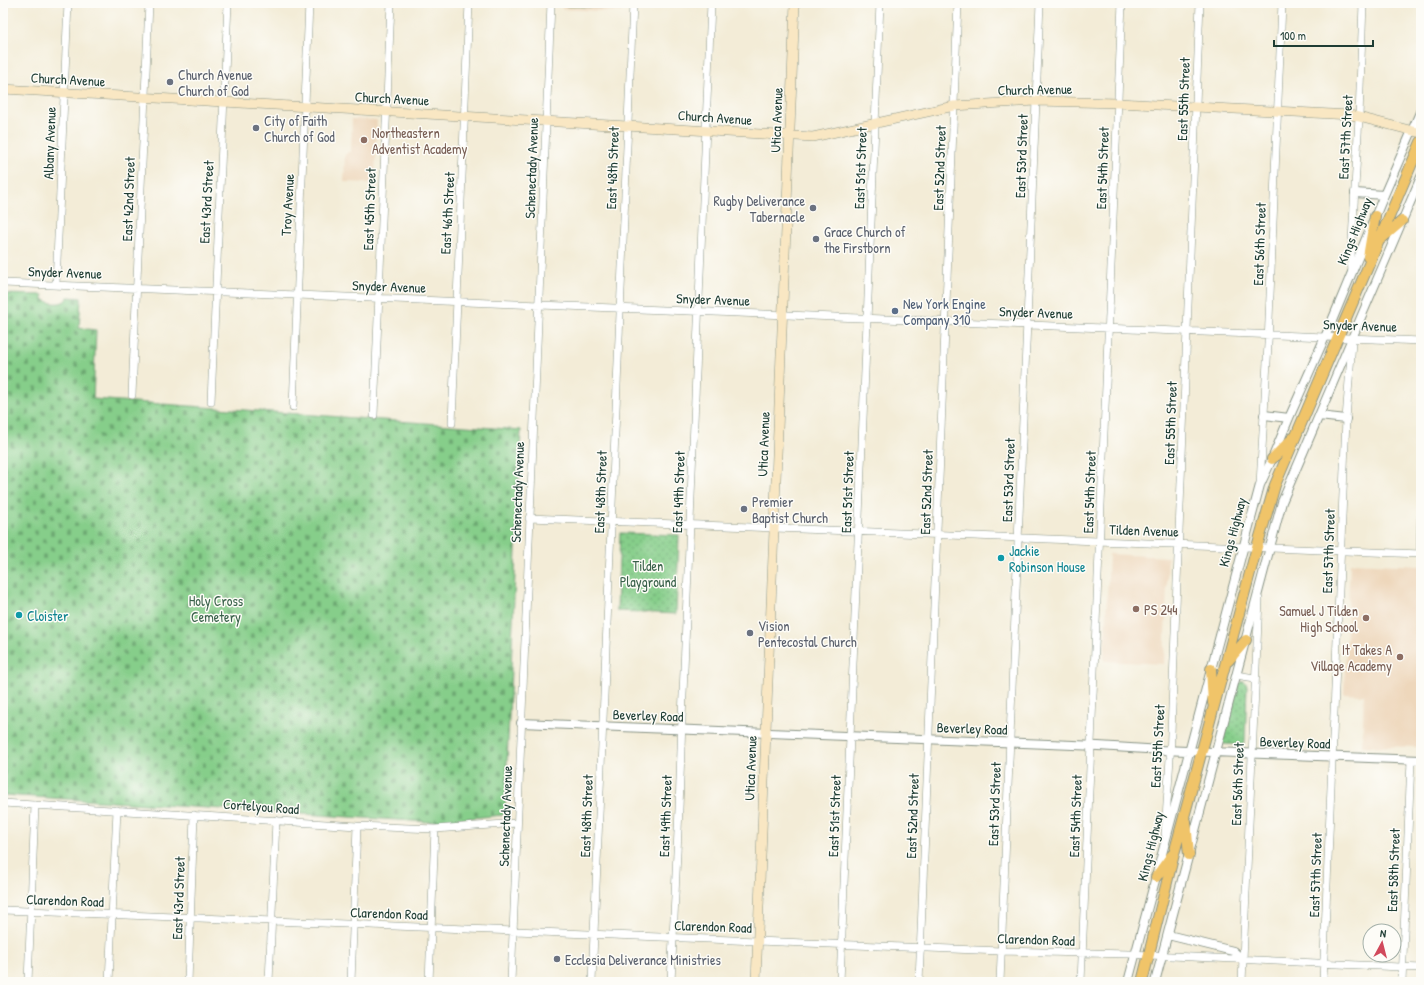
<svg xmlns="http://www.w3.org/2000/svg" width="1424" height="985" font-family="'Patrick Hand',sans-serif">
  <defs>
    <pattern id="cemetery-stones" width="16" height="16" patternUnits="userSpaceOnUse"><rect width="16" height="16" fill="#86ce8a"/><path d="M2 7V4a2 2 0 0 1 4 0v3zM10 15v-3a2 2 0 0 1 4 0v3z" fill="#6da872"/></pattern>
    <pattern id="park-dots" width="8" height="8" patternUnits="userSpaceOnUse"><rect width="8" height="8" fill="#86ce8a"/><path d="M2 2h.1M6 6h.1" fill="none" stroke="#6da872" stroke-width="1.8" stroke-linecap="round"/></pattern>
  </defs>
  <rect width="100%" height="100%" fill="#fdfcf7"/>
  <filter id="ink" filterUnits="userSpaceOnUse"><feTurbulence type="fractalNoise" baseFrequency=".025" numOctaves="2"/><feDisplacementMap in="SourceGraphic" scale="8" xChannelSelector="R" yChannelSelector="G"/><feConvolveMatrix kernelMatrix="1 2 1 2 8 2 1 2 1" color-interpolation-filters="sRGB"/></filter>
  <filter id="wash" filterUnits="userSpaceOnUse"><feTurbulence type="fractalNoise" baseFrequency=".012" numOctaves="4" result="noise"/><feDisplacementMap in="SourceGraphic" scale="16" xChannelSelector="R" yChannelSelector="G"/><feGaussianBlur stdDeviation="0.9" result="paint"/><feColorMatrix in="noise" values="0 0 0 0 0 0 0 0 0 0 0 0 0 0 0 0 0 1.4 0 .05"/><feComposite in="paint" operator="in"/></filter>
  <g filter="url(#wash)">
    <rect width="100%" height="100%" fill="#f3ecd7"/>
    <path fill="#eed7bb" d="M563,3H623L622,12L562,9Z
      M352,119L377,120L375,183L344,182L345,154H347V152H351Z
      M1109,554L1168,557L1164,664L1104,661Z
      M1350,563L1421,566V747L1362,746L1364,695L1344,694Z"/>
    <path fill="#86ce8a" stroke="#52865f" d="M568,3L610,6L617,3L615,5L617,6V8L566,6V4Z"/>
    <path fill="url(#cemetery-stones)" stroke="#52865f" d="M3,294L43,295V299C49,304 64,306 68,297L81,298L79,328L96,330L93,399L521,430L505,812L503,815L429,822L3,795Z"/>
    <path fill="url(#park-dots)" stroke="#52865f" d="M620,533L679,535L676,614L617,611Z
      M1244,681L1247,685L1245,742L1243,745L1224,744L1222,743L1238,683Z"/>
  </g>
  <g filter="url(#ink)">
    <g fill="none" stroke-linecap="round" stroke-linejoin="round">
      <defs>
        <path id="minor" d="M1352,272L1351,258L1359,117L1363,3
          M3,283L1421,341
          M56,284L68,3
          M132,395L149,3
          M211,402L228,3
          M293,407L309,3
          M374,415L391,3
          M452,423L469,3
          M1260,484L1268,344L1282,3
          M529,518L1421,554
          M1420,554L1421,514
          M1236,675L1255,678
          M3,803L357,826L435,829L517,823
          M1165,834L1170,758L1200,3
          M3,910L1001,951L1129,954L1421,968
          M28,982L35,805
          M109,982L117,810
          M188,982L194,815
          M269,982L276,820
          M351,982L357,826
          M429,982L435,829
          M511,982L551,3
          M592,982L633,3
          M671,982L679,809L682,719L711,3
          M840,982L880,3
          M919,982L958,3
          M1000,982L1040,3
          M1081,982L1122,3
          M1242,982L1259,599
          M1323,982L1346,419L1352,342
          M1402,982L1411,760"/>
        <path id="tertiary" d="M1355,193L1384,195
          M1264,415L1289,418
          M1319,416L1346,419
          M521,723L1098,746L1162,750L1421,760
          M1168,935L1233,951L1243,960
          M1128,982L1260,485L1272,459L1289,418L1329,328L1384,195L1421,110
          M1155,982L1282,502L1421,177"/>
        <path id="secondary" d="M3,89L813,137L954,106L1036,101L1118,103L1351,115L1421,133
          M756,982L795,3"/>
        <path id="primary" d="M1381,239L1402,221
          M1368,257L1375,216
          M1272,459L1293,438
          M1228,661L1246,640
          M1211,669L1213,703
          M1186,821L1189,855
          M1156,877L1172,855
          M1142,982L1175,850L1257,547L1275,485L1421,142"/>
      </defs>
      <use href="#minor" stroke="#899486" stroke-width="8"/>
      <use href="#tertiary" stroke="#899486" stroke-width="10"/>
      <use href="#secondary" stroke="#899486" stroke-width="10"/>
      <use href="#primary" stroke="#899486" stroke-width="12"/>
      <use href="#minor" stroke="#fff" stroke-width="7"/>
      <use href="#tertiary" stroke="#fff" stroke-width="8"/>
      <use href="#secondary" stroke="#f9e7c3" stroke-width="9"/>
      <use href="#primary" stroke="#f0c469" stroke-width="10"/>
    </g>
  </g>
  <g fill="#6b7280" stroke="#fdfcf7" stroke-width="1.5">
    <circle cx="170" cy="82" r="4"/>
    <circle cx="256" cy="128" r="4"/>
    <circle cx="813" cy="208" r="4"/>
    <circle cx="816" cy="239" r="4"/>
    <circle cx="744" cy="509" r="4"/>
    <circle cx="750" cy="633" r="4"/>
    <circle cx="557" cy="959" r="4"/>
  </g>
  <g fill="#8d6e63" stroke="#fdfcf7" stroke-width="1.5">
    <circle cx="364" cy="140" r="4"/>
    <circle cx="1136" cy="609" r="4"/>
    <circle cx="1366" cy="618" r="4"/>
    <circle cx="1400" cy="657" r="4"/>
  </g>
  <circle fill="#5c6f8a" stroke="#fdfcf7" stroke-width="1.5" cx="895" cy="311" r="4"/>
  <g fill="#0f9aa8" stroke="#fdfcf7" stroke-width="1.5">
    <circle cx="1001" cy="558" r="4"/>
    <circle cx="19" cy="615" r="4"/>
  </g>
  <g text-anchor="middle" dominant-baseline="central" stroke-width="3" stroke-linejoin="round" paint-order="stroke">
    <g font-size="14" fill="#5b616d" stroke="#fdfcf7" text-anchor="start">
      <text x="178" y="74">Church Avenue<tspan x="178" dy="16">Church of God</tspan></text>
      <text x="264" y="120">City of Faith<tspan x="264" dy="16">Church of God</tspan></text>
      <text x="805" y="200" text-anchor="end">Rugby Deliverance<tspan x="805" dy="16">Tabernacle</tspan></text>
      <text x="824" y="231">Grace Church of<tspan x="824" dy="16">the Firstborn</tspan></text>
      <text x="752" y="501">Premier<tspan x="752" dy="16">Baptist Church</tspan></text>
      <text x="758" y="625">Vision<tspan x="758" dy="16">Pentecostal Church</tspan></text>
      <text x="565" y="959">Ecclesia Deliverance Ministries</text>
    </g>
    <g font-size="14" fill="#1f3d34" stroke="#fdfcf7">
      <text transform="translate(68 79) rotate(3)">Church Avenue</text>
      <text transform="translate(1035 89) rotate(-1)">Church Avenue</text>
      <text transform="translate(392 98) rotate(3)">Church Avenue</text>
      <text transform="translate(1183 99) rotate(-88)">East 55th Street</text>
      <text transform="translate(715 117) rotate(4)">Church Avenue</text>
      <text transform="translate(776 120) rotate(-88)">Utica Avenue</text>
      <text transform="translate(1345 137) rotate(-87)">East 57th Street</text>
      <text transform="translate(49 143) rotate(-88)">Albany Avenue</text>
      <text transform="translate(1021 156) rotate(-88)">East 53rd Street</text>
      <text transform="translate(531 168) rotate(-88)">Schenectady Avenue</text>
      <text transform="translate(612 168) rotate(-88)">East 48th Street</text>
      <text transform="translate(860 168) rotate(-88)">East 51st Street</text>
      <text transform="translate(939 168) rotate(-88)">East 52nd Street</text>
      <text transform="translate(1102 168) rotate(-88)">East 54th Street</text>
      <text transform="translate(128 199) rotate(-88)">East 42nd Street</text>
      <text transform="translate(206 202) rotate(-87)">East 43rd Street</text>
      <text transform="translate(287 205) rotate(-87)">Troy Avenue</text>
      <text transform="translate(369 209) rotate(-88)">East 45th Street</text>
      <text transform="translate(447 213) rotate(-87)">East 46th Street</text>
      <text transform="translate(1354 231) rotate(-68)">Kings Highway</text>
      <text transform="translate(1259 244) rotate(-88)">East 56th Street</text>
      <text transform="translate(65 272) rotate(2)">Snyder Avenue</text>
      <text transform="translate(389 286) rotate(2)">Snyder Avenue</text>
      <text transform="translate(713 299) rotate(2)">Snyder Avenue</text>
      <text transform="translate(1036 312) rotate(2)">Snyder Avenue</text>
      <text transform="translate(1360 325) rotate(2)">Snyder Avenue</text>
      <text transform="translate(1170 423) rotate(-88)">East 55th Street</text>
      <text transform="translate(763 444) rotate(-88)">Utica Avenue</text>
      <text transform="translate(1008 480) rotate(-88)">East 53rd Street</text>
      <text transform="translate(517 492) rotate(-88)">Schenectady Avenue</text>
      <text transform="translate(600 492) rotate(-88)">East 48th Street</text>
      <text transform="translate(678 492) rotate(-88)">East 49th Street</text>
      <text transform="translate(847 492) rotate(-88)">East 51st Street</text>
      <text transform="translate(926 492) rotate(-88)">East 52nd Street</text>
      <text transform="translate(1089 492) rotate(-88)">East 54th Street</text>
      <text transform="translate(1144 530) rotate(2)">Tilden Avenue</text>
      <text transform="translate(1232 532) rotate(-75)">Kings Highway</text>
      <text transform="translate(1328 551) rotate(-88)">East 57th Street</text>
      <text transform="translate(648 715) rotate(2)">Beverley Road</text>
      <text transform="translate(972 728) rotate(2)">Beverley Road</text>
      <text transform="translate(1295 742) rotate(2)">Beverley Road</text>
      <text transform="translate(1157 746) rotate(-87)">East 55th Street</text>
      <text transform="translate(750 768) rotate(-88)">Utica Avenue</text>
      <text transform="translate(1237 784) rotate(-88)">East 56th Street</text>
      <text transform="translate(994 804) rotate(-88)">East 53rd Street</text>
      <text transform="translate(261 806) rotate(4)">Cortelyou Road</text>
      <text transform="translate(505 816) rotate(-88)">Schenectady Avenue</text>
      <text transform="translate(586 816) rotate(-88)">East 48th Street</text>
      <text transform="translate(665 816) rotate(-88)">East 49th Street</text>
      <text transform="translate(834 816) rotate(-88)">East 51st Street</text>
      <text transform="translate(912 816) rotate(-88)">East 52nd Street</text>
      <text transform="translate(1075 816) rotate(-88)">East 54th Street</text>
      <text transform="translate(1150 846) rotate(-76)">Kings Highway</text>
      <text transform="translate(1393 870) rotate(-88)">East 58th Street</text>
      <text transform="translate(1315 875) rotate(-88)">East 57th Street</text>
      <text transform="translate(178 898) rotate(-88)">East 43rd Street</text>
      <text transform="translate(65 900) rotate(2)">Clarendon Road</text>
      <text transform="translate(389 913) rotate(2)">Clarendon Road</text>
      <text transform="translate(713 926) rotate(2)">Clarendon Road</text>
      <text transform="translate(1036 939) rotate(2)">Clarendon Road</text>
    </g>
    <g font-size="14" fill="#785e54" stroke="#fdfcf7" text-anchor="start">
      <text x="372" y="132">Northeastern<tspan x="372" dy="16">Adventist Academy</tspan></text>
      <text x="1144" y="609">PS 244</text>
      <text x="1358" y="610" text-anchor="end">Samuel J Tilden<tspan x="1358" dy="16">High School</tspan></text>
      <text x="1392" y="649" text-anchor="end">It Takes A<tspan x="1392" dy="16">Village Academy</tspan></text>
    </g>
    <g font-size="14" fill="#4e5e75" stroke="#fdfcf7" text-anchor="start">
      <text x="903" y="303">New York Engine<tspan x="903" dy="16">Company 310</tspan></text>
    </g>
    <g font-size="14" fill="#0d838f" stroke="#fdfcf7" text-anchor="start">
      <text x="1009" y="550">Jackie<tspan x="1009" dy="16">Robinson House</tspan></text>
      <text x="27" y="615">Cloister</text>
    </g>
    <g font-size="14" fill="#39614a" stroke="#fdfcf7">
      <text x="648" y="565">Tilden<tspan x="648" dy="16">Playground</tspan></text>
      <text x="216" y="600">Holy Cross<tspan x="216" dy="16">Cemetery</tspan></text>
    </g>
  </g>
  <rect width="1424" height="985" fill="none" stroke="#fdfcf7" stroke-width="16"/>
  <g transform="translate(1382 943) rotate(7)"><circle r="19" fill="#fdfcf7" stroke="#a4b0a9"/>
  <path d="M0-3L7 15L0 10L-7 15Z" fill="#d1495b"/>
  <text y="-6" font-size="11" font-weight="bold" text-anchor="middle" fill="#1f3d34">N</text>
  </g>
  <path d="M1274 40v6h99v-6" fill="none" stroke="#1f3d34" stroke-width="2"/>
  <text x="1280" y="40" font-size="12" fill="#1f3d34" stroke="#fdfcf7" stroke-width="3" paint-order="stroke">100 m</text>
</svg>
